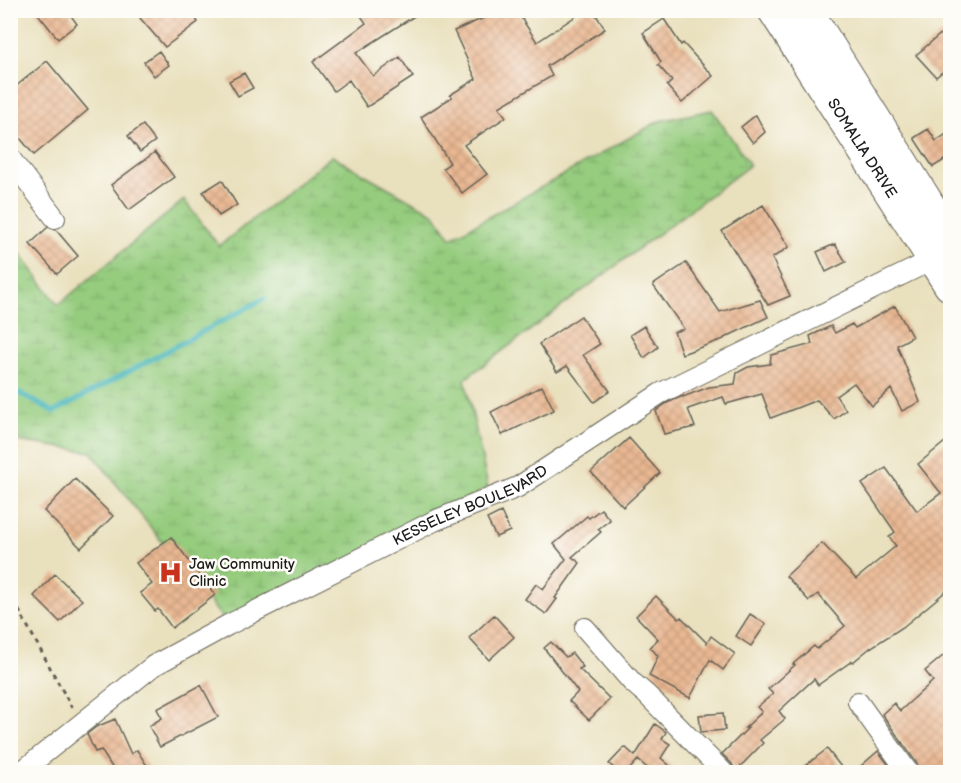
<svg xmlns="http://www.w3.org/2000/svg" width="961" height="783" font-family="'Balsamiq Sans',sans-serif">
  <defs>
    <pattern id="wetland-marsh" width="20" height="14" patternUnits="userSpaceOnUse" patternTransform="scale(1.5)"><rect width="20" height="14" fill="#95cc7e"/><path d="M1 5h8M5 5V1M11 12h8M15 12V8" fill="none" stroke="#80af6c"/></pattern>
    <pattern id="building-cross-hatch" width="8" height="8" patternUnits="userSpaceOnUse" patternTransform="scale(1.5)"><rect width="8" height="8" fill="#e9b792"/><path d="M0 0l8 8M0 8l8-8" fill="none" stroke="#c79d7d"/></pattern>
  </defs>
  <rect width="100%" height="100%" fill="#fdfcf7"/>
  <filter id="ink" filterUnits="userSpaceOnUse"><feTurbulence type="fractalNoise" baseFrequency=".0167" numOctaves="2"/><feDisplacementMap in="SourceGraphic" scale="12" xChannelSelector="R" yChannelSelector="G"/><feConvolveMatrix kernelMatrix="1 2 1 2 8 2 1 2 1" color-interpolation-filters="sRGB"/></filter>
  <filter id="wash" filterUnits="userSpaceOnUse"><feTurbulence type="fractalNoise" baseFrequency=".008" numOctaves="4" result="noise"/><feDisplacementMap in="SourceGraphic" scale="24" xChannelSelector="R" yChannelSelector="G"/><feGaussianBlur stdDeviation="1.35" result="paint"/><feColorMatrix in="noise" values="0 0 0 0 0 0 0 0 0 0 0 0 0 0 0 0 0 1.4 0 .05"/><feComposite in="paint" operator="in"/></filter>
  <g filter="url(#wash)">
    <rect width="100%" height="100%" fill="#e9e0bd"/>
    <path fill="url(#wetland-marsh)" stroke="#58744d" stroke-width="1.5" d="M712,110L750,165L465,379L488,487L434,521L228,625L91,452L11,440L10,240L58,305L184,200L219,246L332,156L435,214L451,238L659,121Z"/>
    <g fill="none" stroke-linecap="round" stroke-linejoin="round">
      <path stroke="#45b5bb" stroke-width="5" d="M10,388L54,412L265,298"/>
    </g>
    <g id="blocks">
      <path fill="url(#building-cross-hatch)" d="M35,10H67L77,24L58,39Z
        M150,10H191L198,22L165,47L140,18Z
        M357,10H424L356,53L373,76L400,57L413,77L367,107L349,80L334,91L313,62L366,23Z
        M502,10H516L537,42L585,10H593L605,29L547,66L552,76L499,107L506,117L464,145L487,174L462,193L443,168L450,163L421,117L452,97L450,95L476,79L454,31Z
        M664,19L681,45L683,43L713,76L682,103L667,86L672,81L658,65L661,62L643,33Z
        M951,25V65L936,77L916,55Z
        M159,51L169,65L154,76L144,62Z
        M47,61L88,110L34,155L10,126V91Z
        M244,73L253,88L238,96L229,81Z
        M756,115L765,132L753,143L741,127Z
        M143,125L155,141L140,152L128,136Z
        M928,129L936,141L951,131V156L933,167L914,138Z
        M155,152L174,177L129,210L111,185Z
        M222,180L237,205L219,216L203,192Z
        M763,205L789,247L772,258L790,296L768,305L722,231Z
        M48,227L56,230L78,256L57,274L30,244Z
        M835,244L846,262L826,272L817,252Z
        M686,263L720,312L760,300L768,317L724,338V339L682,354L674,332L684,329L653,285Z
        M895,306L912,337L897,345L920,402L902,411L891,389L872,406L854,383L836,396L846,410L834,419L817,400L771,418L762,394L726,404L723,397L688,409L695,427L664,434L656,411L667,403L683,396V397L709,387L735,384L737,373L748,367L770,364L771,355L812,344L810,336L831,326L835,333L852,324L855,328Z
        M581,316L600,344L583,355L610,391L594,402L567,366L557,372L539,344Z
        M644,326L658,347L644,358L630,335Z
        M542,386L554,410L502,435L491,412Z
        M951,437V587L903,627L870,648L853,662L852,661L818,685L814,679L779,711L785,719L760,740L763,743L735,772L732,764L722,754L748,728H745L762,712L757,707L773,694L768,689L795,665L793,664L814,646L817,649L845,626L818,594L809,601L786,576L822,543L856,579L896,546L889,537L895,532L862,484L886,468L917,511L941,493L918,464Z
        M629,438L660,473L623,507L591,472Z
        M75,479L113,516L81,548L44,511Z
        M601,509L610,520L598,529L601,532L572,557L580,563L555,598L557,599L546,614L525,599L536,584L543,589L566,559L554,544L587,516L589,518Z
        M501,512L510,531L496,537L487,519Z
        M171,537L215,595L172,628L158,609L155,611L140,593L152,584L136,563Z
        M55,574L82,600L60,622L34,596Z
        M656,596L679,619L681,617L707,643L711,636L735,654L723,670L710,660L690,698L649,676L658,656L650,647L658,639L636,616Z
        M750,614L766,624L751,646L736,636Z
        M494,615L514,637L489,660L469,638Z
        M551,642L566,657L572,653L583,667L579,669L610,699L589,720L569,701L578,692L544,648Z
        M951,649V772H920L918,765L882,714L894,703L900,711L933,681L925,671Z
        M201,685L218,717L160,747L149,726L162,718L157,709Z
        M723,713L725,730L701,732L699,715Z
        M115,719L131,754L137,750L151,772H115L101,750L95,752L87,734L96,727Z
        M655,724L666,732L662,739L670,744L661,758L677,772H652L638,760L627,772H619L609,764L625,747L635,756Z
        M827,749L845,772H797Z
        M878,751L894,772H854Z"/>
    </g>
  </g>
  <g filter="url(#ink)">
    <use href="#blocks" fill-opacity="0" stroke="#646154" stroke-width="1.5"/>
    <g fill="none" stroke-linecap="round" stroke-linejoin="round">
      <defs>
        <g id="street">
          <path d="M10,158L55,218"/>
          <path d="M585,628L632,682L647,695L723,772"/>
          <path d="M858,702L908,772"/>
          <path id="s1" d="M21,772L153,666L228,625L434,521L518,487L661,393L934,259"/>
        </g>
        <g id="primary">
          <path id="s2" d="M774,10L950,285"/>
          <path d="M806,10L950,239"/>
        </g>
      </defs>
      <use href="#street" stroke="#646154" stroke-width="22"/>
      <use href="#primary" stroke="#646154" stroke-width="34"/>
      <path stroke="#646154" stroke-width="3" stroke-dasharray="4.5 4.5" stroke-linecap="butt" d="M10,594L72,708"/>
      <use href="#street" stroke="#fff" stroke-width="20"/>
      <use href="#primary" stroke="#fff" stroke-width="32"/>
    </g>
  </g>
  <defs>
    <symbol id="hospital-bare" viewBox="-9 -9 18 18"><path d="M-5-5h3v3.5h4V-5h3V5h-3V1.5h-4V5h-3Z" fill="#c8321e" stroke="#fdfcf7" stroke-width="2.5" paint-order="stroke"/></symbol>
  </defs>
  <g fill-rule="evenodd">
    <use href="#hospital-bare" x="154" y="556" width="33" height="33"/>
  </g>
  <g text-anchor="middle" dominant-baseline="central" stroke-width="5" stroke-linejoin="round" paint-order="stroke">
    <g font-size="15" fill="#1c1c1c" stroke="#fdfcf7">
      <text stroke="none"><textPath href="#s2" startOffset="164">SOMALIA DRIVE</textPath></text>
      <text stroke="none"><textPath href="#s1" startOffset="525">KESSELEY BOULEVARD</textPath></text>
    </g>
    <g font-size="15" fill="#1c1c1c" stroke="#fdfcf7" text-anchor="start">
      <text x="189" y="564">Jaw Community<tspan x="189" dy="17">Clinic</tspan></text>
    </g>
  </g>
  <rect width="961" height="783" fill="none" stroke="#fdfcf7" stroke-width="36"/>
</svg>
